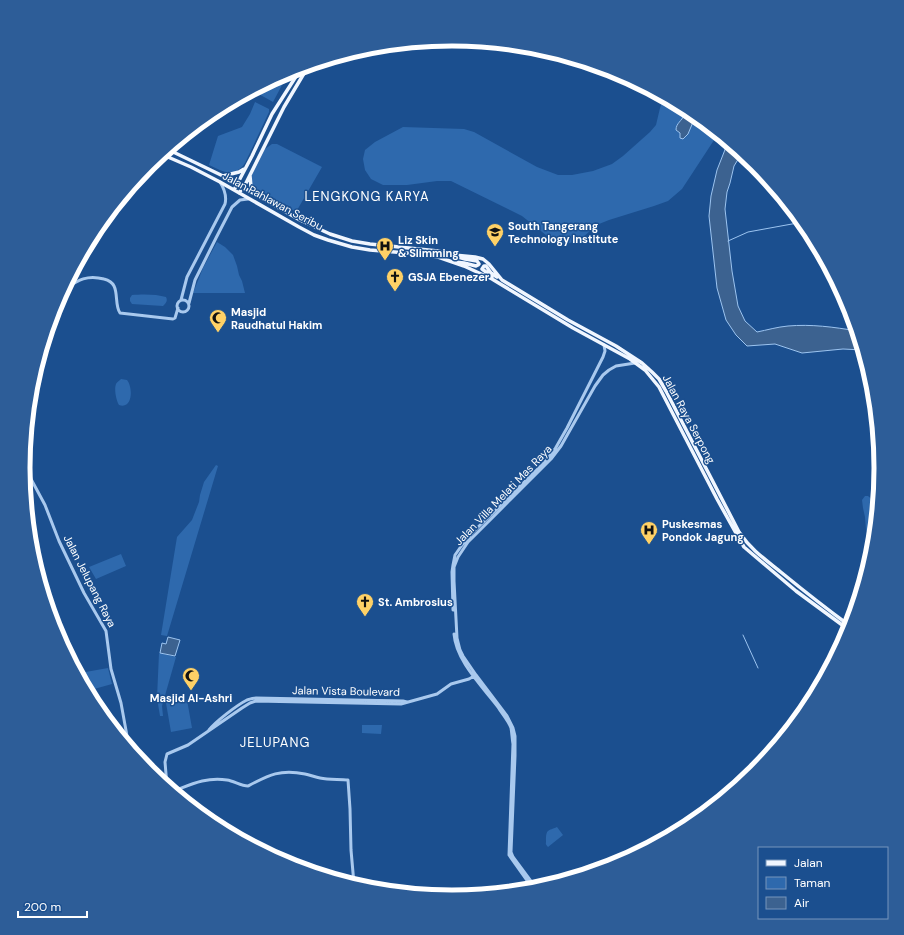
<svg xmlns="http://www.w3.org/2000/svg" width="904" height="935" font-family="'DM Sans',sans-serif">
  <rect width="100%" height="100%" fill="#1b4f8f"/>
  <path fill="#2e69ad" d="M290,70L273,102L257,93L262,85Z
    M664,97L691,111L718,134L682,189L668,201L654,206L609,220L599,224L591,230L581,239L564,245L556,243L522,216L451,181H437L407,185H383L371,179L365,170L363,159L365,150L375,142L403,127L464,129L474,132L537,167L558,175H572L593,171L612,164L623,156L650,132L656,125L660,108Z
    M255,102L269,109V112L245,163C234,179 222,171 209,165L218,136L242,127L250,114Z
    M272,144H277L322,167L296,212L291,209V207L284,204L282,205C277,203 272,201 267,198C258,193 249,187 252,175L265,149Z
    M217,242L225,247L233,255L237,266L239,275L242,281L245,293H193L203,268Z
    M132,295C142,294 157,294 166,297C168,301 166,303 163,306L132,304L130,301V298Z
    M121,379L127,380C133,387 133,410 119,405C116,400 114,389 116,384C118,381 119,381 121,379Z
    M216,465L218,466L167,636L161,635L177,537L192,520L199,502L200,495L204,482Z
    M865,496H868L877,504L874,539L866,530L865,517L863,508L862,500Z
    M121,554L126,566L96,579L89,567Z
    M159,653L176,657L162,706L163,716H160L157,698Z
    M108,668L112,684L87,691L79,675L80,673Z
    M187,700L192,728L171,732L166,703Z
    M362,725H382L381,734L362,733Z
    M557,827L563,835L548,847C545,843 546,845 546,841C546,829 548,831 557,827Z"/>
  <path fill="#3c6290" stroke="#9cc4f0" d="M677,104L691,111L699,118L693,122L688,134L683,139L680,138V133L676,130C676,123 682,121 684,115L682,111Z
    M728,142L742,153L734,166L730,183L727,192L725,209L732,271L738,306L745,321L757,332C767,330 777,327 788,326C811,324 834,327 857,331L863,350L843,349L802,353L775,344L747,346L736,335L726,320L717,288L709,216L711,196L717,170Z
    M168,637L180,640L175,656L160,653L162,643L166,644Z"/>
  <g fill="none" stroke-linecap="round" stroke-linejoin="round">
    <path stroke="#9cc4f0" stroke-width="1" d="M728,241L748,232L803,222
      M743,635L758,668"/>
    <path stroke="#a9c9ee" stroke-width="3" d="M63,290C77,281 86,274 104,279C108,280 112,282 114,286C118,294 115,306 120,313L173,319L175,318L178,308
      M181,300L187,277L225,204C227,196 225,190 220,182
      M177 306a6 6 0 1 1 12 0a6 6 0 1 1-12 0Z
      M189,303L195,280L216,238L232,207L240,200L248,199
      M25,452L31,479L45,505L59,541L84,593L106,631L111,669L121,703L129,747
      M453,610L452,572L453,565L455,555L462,545L474,531L545,462L555,449L567,428L603,357L605,351L604,345
      M454,634C456,661 482,686 498,707C502,714 508,720 511,728C512,733 512,738 513,744L509,855L533,889
      M209,730C215,722 237,705 247,700C250,699 253,698 256,698L403,701L407,702
      M167,786L165,762L167,754L188,745L242,708L250,703L256,701L401,704L437,694L451,684L469,679L474,676
      M174,791C192,784 206,777 227,780C234,781 241,786 248,786C269,775 280,769 305,774C310,775 315,777 320,778C329,780 339,779 348,780L350,809L351,850L354,884
      M536,888L513,857L511,852L515,756V736L513,728L507,716L476,675L463,656L460,650L457,638L454,581V567L458,557L468,542L551,459L561,446L595,386L603,375L609,370L616,366L635,363"/>
    <path stroke="#f0f6ff" stroke-width="3.5" d="M167,149L223,176L300,220L330,234L352,241L370,244L438,251L465,259L477,261L479,264L478,265L476,266L464,263L455,262
      M161,154L191,167L220,182L299,227L314,235L328,240L352,247L370,250L419,254L438,257L464,266L492,279L573,328L630,359L645,370L659,387L717,499L737,535L744,547L796,591L849,630
      M223,176L239,172L244,169
      M250,176L251,187L255,193
      M234,190L252,156L272,114L302,67
      M239,193L246,183L284,107L309,65
      M454,255L475,257L483,259L489,264L502,280L568,320L616,346L642,363L652,372L659,379L666,391L739,532C751,550 766,560 782,573C804,591 827,609 850,626
      M492,278L490,275L482,269L484,266H486L491,273L497,277"/>
  </g>
  <defs>
    <symbol id="university-pin" viewBox="-11 -11 22 30"><path d="M0 17L-7.5 6A9.5 9.5 0 1 1 7.5 6Z" fill="#ffd166" stroke="#1b4f8f"/><path d="M0-5L7-2L0 1L-7-2ZM-4 1L0 2.5L4 1V4Q0 6-4 4Z" fill="#111"/></symbol>
    <symbol id="hospital-pin" viewBox="-11 -11 22 30"><path d="M0 17L-7.5 6A9.5 9.5 0 1 1 7.5 6Z" fill="#ffd166" stroke="#1b4f8f"/><path d="M-5-5h3v3.5h4V-5h3V5h-3V1.5h-4V5h-3Z" fill="#111"/></symbol>
    <symbol id="church-pin" viewBox="-11 -11 22 30"><path d="M0 17L-7.5 6A9.5 9.5 0 1 1 7.5 6Z" fill="#ffd166" stroke="#1b4f8f"/><path d="M-1.2-6h2.4v3.5h3.3v2.4h-3.3V6h-2.4V-.1h-3.3v-2.4h3.3Z" fill="#111"/></symbol>
    <symbol id="mosque-pin" viewBox="-11 -11 22 30"><path d="M0 17L-7.5 6A9.5 9.5 0 1 1 7.5 6Z" fill="#ffd166" stroke="#1b4f8f"/><path d="M3.5-4.9A6 6 0 1 0 3.5 4.9A5 5 0 1 1 3.5-4.9Z" fill="#111"/></symbol>
  </defs>
  <g fill-rule="evenodd">
    <use href="#university-pin" x="485" y="222" width="20" height="27"/>
    <use href="#hospital-pin" x="375" y="236" width="20" height="27"/>
    <use href="#church-pin" x="385" y="267" width="20" height="27"/>
    <use href="#mosque-pin" x="208" y="308" width="20" height="27"/>
    <use href="#hospital-pin" x="639" y="520" width="20" height="27"/>
    <use href="#church-pin" x="355" y="592" width="20" height="27"/>
    <use href="#mosque-pin" x="181" y="666" width="20" height="27"/>
  </g>
  <g text-anchor="middle" dominant-baseline="central" stroke-width="3" stroke-linejoin="round" paint-order="stroke">
    <g font-size="11" fill="#fff" stroke="#1b4f8f">
      <text transform="translate(273 201) rotate(28)">Jalan Pahlawan Seribu</text>
      <text transform="translate(689 419) rotate(62)">Jalan Raya Serpong</text>
      <text transform="translate(503 495) rotate(-46)">Jalan Villa Melati Mas Raya</text>
      <text transform="translate(90 581) rotate(63)">Jalan Jelupang Raya</text>
      <text transform="translate(346 691) rotate(1)">Jalan Vista Boulevard</text>
    </g>
    <g font-size="11" font-weight="bold" fill="#fff" stroke="#1b4f8f" text-anchor="start">
      <text x="508" y="226">South Tangerang<tspan x="508" dy="13">Technology Institute</tspan></text>
      <text x="398" y="240">Liz Skin<tspan x="398" dy="13">&amp; Slimming</tspan></text>
      <text x="408" y="277">GSJA Ebenezer</text>
      <text x="231" y="312">Masjid<tspan x="231" dy="13">Raudhatul Hakim</tspan></text>
      <text x="662" y="524">Puskesmas<tspan x="662" dy="13">Pondok Jagung</tspan></text>
      <text x="378" y="602">St. Ambrosius</text>
      <text x="191" y="698" text-anchor="middle">Masjid Al-Ashri</text>
    </g>
    <g font-size="13" letter-spacing="1" fill="#fff" stroke="#1b4f8f">
      <text x="367" y="196">LENGKONG KARYA</text>
      <text x="275" y="742">JELUPANG</text>
    </g>
  </g>
  <path d="M0 0H904V935H0ZM30 468a422 422 0 1 1 844 0a422 422 0 1 1-844 0Z" fill="#2d5d98" fill-rule="evenodd"/>
  <path fill="none" stroke="#fff" stroke-width="5" d="M30 468a422 422 0 1 1 844 0a422 422 0 1 1-844 0Z"/>
  <rect x="758" y="847" width="130" height="72" fill="#1b4f8f" stroke="#7695bc"/>
  <rect x="766" y="860" width="20" height="6" fill="#f0f6ff" stroke="#7695bc"/>
  <text x="794" y="867" font-size="12" fill="#ffffff">Jalan</text>
  <rect x="766" y="877" width="20" height="12" fill="#2e69ad" stroke="#7695bc"/>
  <text x="794" y="887" font-size="12" fill="#ffffff">Taman</text>
  <rect x="766" y="897" width="20" height="12" fill="#3c6290" stroke="#7695bc"/>
  <text x="794" y="907" font-size="12" fill="#ffffff">Air</text>
  <path d="M18 911v6h69v-6" fill="none" stroke="#ffffff" stroke-width="2"/>
  <text x="24" y="911" font-size="12" fill="#ffffff" stroke="#1b4f8f" stroke-width="3" paint-order="stroke">200 m</text>
</svg>
